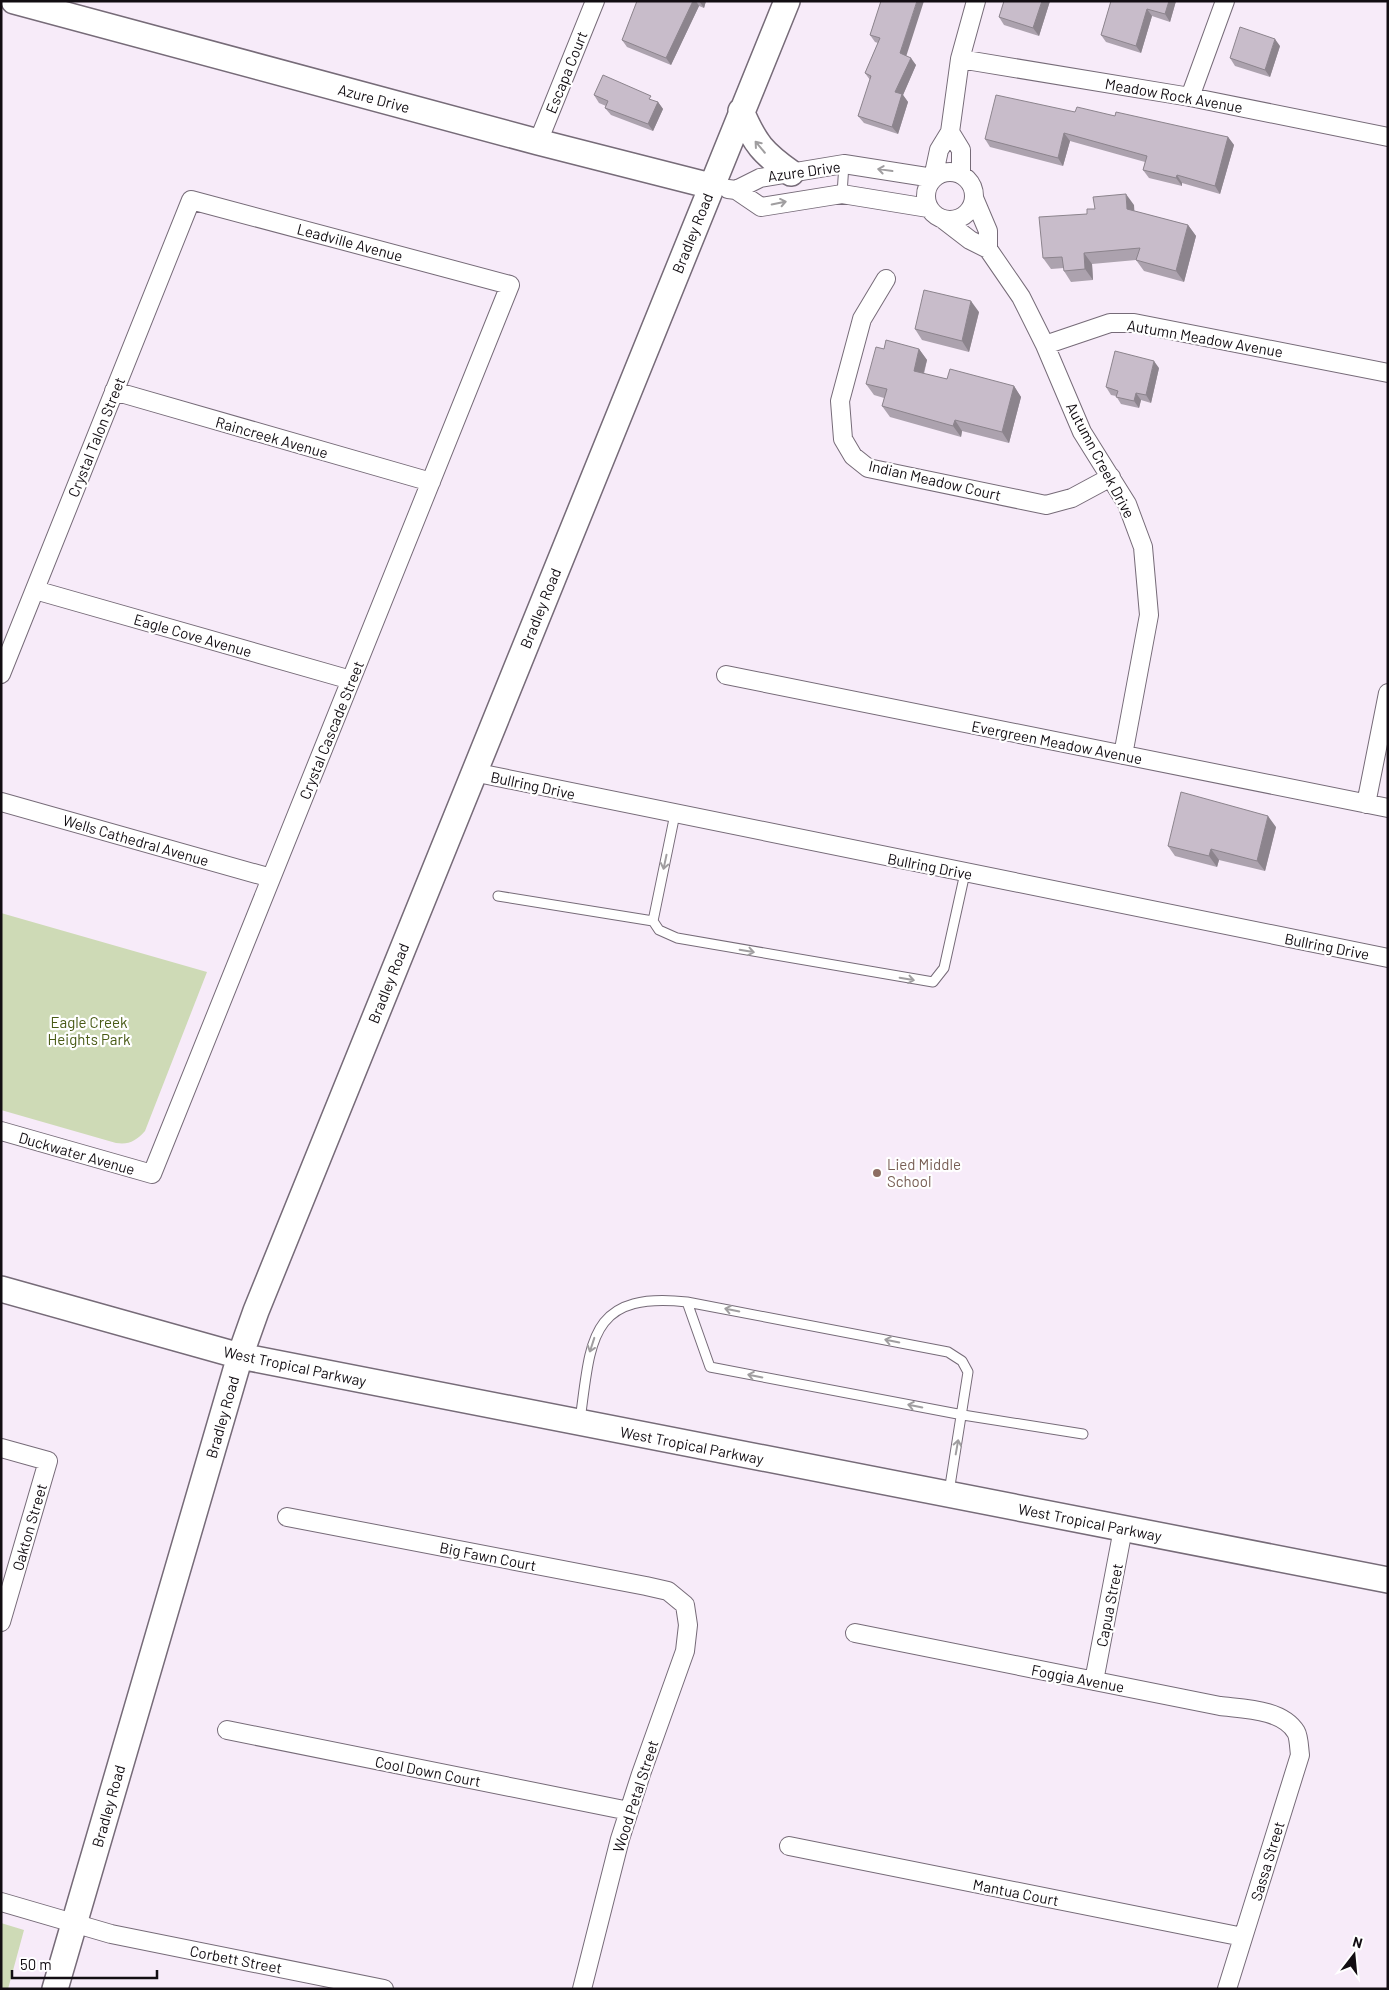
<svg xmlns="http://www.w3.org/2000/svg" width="1389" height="1990" font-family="Barlow,sans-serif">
  <rect width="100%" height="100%" fill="#f7ebf9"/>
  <path fill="#cedab6" d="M1,913L207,972L145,1131C136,1141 129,1145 116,1143L1,1110Z
    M1,1923L24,1930L8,1989H1Z"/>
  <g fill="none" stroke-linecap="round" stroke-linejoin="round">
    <defs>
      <path id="lane" d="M842,194L844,164
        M675,814L653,921L659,930L677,938L933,982L944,968L965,873
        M498,896L653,921
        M687,1302L710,1367L963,1415L1083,1434
        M580,1420C591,1342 588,1291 687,1302L948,1352L962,1361L968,1372L949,1492"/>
      <path id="street" d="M960,59L1190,97L1388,137
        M1190,97L1225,1
        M950,132L961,150V174
        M538,142L595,1
        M926 196a24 24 0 1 1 48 0a24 24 0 1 1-48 0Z
        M728,189L736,190L761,207L842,194L928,208
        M736,190L760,178L844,164L933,178L939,150L950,132L960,59L976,1
        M974,198L988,231V249
        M944,220L970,240L988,249L1021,297L1045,345L1082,432L1127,504L1143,547L1149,615L1123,755
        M886,279L862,319L840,401L843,439L853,456L868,468L1046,505L1072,498L1111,477
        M1045,345L1110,323H1134L1388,373
        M114,391L431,482
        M35,590L351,680
        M1,674L191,200L510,285L152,1174L1,1131
        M726,675L1388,808
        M473,772L1388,958
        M1,802L271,878
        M1366,804L1388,693
        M1,1448L48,1461L1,1622
        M287,1517L646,1586L668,1591L685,1605L688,1625L685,1651L641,1774L620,1839L582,1989
        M855,1633L1220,1706C1244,1709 1282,1709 1296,1732C1299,1737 1299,1748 1300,1755L1227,1989
        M1094,1681L1123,1529
        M227,1730L629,1811
        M789,1846L1243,1937
        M1,1902L111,1934L384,1989"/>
      <path id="secondary" d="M14,1L538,142L711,186
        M741,111C755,144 763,153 791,173
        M1,1289L240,1356L1388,1580
        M55,1989L240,1356L256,1311L787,1"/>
    </defs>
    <use href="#lane" stroke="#766b78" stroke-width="11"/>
    <use href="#street" stroke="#766b78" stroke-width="20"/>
    <use href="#secondary" stroke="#766b78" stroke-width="28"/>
    <use href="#lane" stroke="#fff" stroke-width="9"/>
    <use href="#street" stroke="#fff" stroke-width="18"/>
    <use href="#secondary" stroke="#fff" stroke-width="25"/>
  </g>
  <path fill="#aca2ae" d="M637,1H706L704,8L699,6L671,65L627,47L622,40Z
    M881,1L906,56L916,65L903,95L908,102L898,134L864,123L858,116L870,80L865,73L878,43L875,42L870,35Z
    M1004,1H1050L1039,36L1004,25L999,17Z
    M1111,1H1176L1170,22L1152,16L1141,53L1106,42L1101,35Z
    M1280,46L1270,77L1235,66L1230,58Z
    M594,95L654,101L658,102L663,109L653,131L611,115L605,108L606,106L599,103Z
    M1075,112L1115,116L1228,137L1234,145L1220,194L1182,183V186L1149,178L1143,170L1145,162L1070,141L1063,166L990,147L985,139Z
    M1134,205V211L1188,225L1196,236L1184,282L1144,271L1136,260L1092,264L1093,280L1071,282L1064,271V268L1051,269L1043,258L1087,214Z
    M979,312L969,352L922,340L915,329Z
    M884,349H919L927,360L924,374L947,379L1014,386L1021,397L1009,443L962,431L961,437L890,417L882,406L884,398L874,395L866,384Z
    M1159,368L1151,403L1141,400L1139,408L1121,404L1116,396L1111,395L1106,387Z
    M1276,827L1265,871L1219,860L1217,867L1175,856L1168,846Z"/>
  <path fill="#8c848d" d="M693,1H696L699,6L671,65L666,58Z
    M699,1H706L704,8Z
    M917,1H924L905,60L900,53Z
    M1042,1H1050L1039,36L1033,28Z
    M1169,1H1176L1170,22L1165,14Z
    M1147,9L1152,16L1141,53L1136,46Z
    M1275,39L1280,46L1270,77L1265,70Z
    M911,58L916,65L903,95L908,102L898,134L892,127L895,92Z
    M658,102L663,109L653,131L648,124Z
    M1064,133L1070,141L1063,166L1058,158Z
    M1228,137L1234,145L1220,194L1215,186Z
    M1177,175L1182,183V186L1176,178Z
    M1126,194L1134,205L1135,220L1127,209Z
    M1188,225L1196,236L1184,282L1176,271Z
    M1084,253L1092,264L1093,280L1085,269Z
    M971,301L979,312L969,352L962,341Z
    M919,349L927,360L921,382L914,371Z
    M1154,361L1159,368L1151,403L1146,395Z
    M1014,386L1021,397L1009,443L1002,432Z
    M1136,393L1141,400L1139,408L1134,401Z
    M955,420L962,431L961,437L953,426Z
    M1268,816L1276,827L1265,871L1257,861Z
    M1211,849L1219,860L1217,867L1209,856Z"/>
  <path fill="#c8bcca" stroke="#8c848d" d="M637,1H693L666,58L622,40Z
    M881,1H917L900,53L911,58L895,92L902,94L892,127L858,116L871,76L865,73L880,38L870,35Z
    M1004,1H1042L1033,28L999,17Z
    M1111,1H1169L1165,14L1147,9L1136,46L1101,35Z
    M1240,27L1275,39L1265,70L1230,58Z
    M603,75L651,96L649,99L658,102L648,124L605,108L608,101L594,95Z
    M996,95L1075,112L1077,107L1115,116L1116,112L1228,137L1215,186L1177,175L1176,178L1143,170L1147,156L1064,133L1058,158L985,139Z
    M1126,194L1127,209L1188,225L1176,271L1136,260L1140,248L1084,253L1085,269L1064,271L1062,257L1043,258L1039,217L1087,214V209H1095L1093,197Z
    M924,290L971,301L962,341L915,329Z
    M886,340L919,349L914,371L947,379L950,369L1014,386L1002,432L955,420L953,426L882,406L887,389L866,384L876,347L884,349Z
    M1115,351L1154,361L1146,395L1136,393L1134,401L1116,397L1118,391L1106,387Z
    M1181,792L1268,816L1257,861L1211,849L1209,856L1168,846Z"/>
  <defs><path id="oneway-shaft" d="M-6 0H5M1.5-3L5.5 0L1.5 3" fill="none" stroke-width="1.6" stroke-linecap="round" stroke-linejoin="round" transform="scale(1.25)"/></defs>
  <g stroke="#a09ea0">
    <use href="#oneway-shaft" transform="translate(760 147) rotate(-130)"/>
    <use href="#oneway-shaft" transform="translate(885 170) rotate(-172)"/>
    <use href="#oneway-shaft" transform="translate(779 203) rotate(-12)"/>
    <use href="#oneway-shaft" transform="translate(665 862) rotate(102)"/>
    <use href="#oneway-shaft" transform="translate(747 951) rotate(10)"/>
    <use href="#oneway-shaft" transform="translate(907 979) rotate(10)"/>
    <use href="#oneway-shaft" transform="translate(732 1310) rotate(-169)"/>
    <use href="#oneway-shaft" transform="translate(892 1341) rotate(-169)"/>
    <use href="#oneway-shaft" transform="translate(592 1345) rotate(108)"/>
    <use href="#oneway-shaft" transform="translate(755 1376) rotate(-169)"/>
    <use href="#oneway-shaft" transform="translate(915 1406) rotate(-169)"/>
    <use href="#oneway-shaft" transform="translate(957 1447) rotate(-80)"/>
  </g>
  <circle fill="#8d6e63" stroke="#fff" stroke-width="2" cx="877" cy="1173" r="5"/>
  <g text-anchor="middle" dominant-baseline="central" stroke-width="4.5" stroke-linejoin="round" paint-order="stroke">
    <g font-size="15" fill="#120d12" stroke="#fff">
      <text transform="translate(566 72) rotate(-68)">Escapa Court</text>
      <text transform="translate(1174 95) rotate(10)">Meadow Rock Avenue</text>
      <text transform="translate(374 98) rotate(15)">Azure Drive</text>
      <text transform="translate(804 171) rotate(-8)">Azure Drive</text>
      <text transform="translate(692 233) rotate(-68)">Bradley Road</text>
      <text transform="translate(350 242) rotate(15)">Leadville Avenue</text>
      <text transform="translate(1205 338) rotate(10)">Autumn Meadow Avenue</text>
      <text transform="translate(96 437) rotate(-68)">Crystal Talon Street</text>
      <text transform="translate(272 437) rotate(16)">Raincreek Avenue</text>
      <text transform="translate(1101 460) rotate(62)">Autumn Creek Drive</text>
      <text transform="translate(935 480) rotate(13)">Indian Meadow Court</text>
      <text transform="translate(540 608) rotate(-68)">Bradley Road</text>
      <text transform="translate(193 635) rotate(16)">Eagle Cove Avenue</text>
      <text transform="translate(331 730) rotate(-68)">Crystal Cascade Street</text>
      <text transform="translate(1057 742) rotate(11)">Evergreen Meadow Avenue</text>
      <text transform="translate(533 785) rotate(12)">Bullring Drive</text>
      <text transform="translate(136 840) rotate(16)">Wells Cathedral Avenue</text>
      <text transform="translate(930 866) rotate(11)">Bullring Drive</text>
      <text transform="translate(1327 946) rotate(11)">Bullring Drive</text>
      <text transform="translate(388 983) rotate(-68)">Bradley Road</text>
      <text transform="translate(77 1153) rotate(16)">Duckwater Avenue</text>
      <text transform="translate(295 1366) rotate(12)">West Tropical Parkway</text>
      <text transform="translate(222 1417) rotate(-74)">Bradley Road</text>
      <text transform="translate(692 1445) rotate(11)">West Tropical Parkway</text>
      <text transform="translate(1090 1522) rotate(11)">West Tropical Parkway</text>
      <text transform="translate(29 1527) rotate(-74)">Oakton Street</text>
      <text transform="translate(488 1556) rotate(11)">Big Fawn Court</text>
      <text transform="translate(1109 1605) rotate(-79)">Capua Street</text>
      <text transform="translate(1078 1678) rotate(11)">Foggia Avenue</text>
      <text transform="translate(428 1771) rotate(11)">Cool Down Court</text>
      <text transform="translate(635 1796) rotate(-72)">Wood Petal Street</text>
      <text transform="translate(108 1806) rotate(-74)">Bradley Road</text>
      <text transform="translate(1267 1861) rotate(-73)">Sassa Street</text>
      <text transform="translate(1016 1892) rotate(11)">Mantua Court</text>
      <text transform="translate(236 1959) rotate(11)">Corbett Street</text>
    </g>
    <g font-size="15" fill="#485a15" stroke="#fff">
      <text x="89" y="1022">Eagle Creek<tspan x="89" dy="17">Heights Park</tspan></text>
    </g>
    <g font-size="15" fill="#785e54" stroke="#fff" text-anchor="start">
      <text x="887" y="1164">Lied Middle<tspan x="887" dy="17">School</tspan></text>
    </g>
  </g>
  <rect width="1389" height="1990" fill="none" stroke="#120d12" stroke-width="5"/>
  <g transform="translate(1354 1955) rotate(16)" stroke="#ffffff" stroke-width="4" paint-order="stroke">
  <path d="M0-4L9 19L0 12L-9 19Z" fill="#120d12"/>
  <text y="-8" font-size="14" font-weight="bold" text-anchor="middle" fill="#120d12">N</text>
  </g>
  <path d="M12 1970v8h145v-8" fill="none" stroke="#120d12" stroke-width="2.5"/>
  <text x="20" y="1970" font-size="15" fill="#120d12" stroke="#ffffff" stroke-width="4" paint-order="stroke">50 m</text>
</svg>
